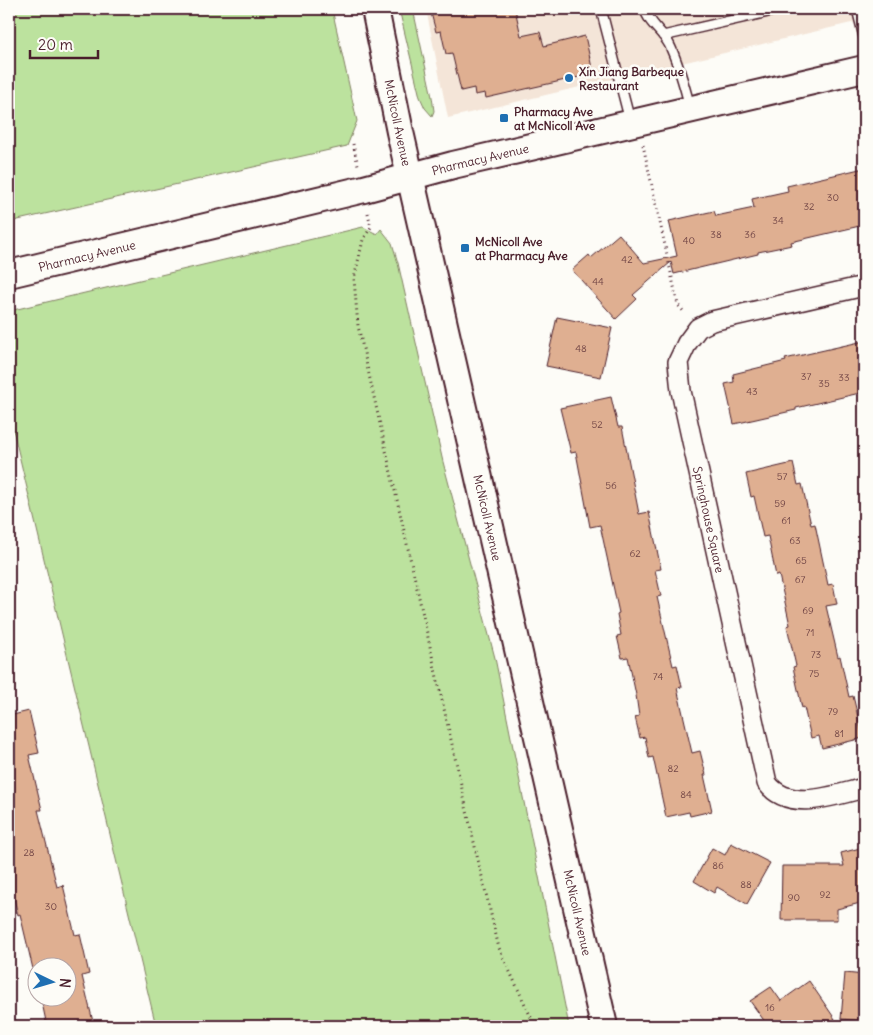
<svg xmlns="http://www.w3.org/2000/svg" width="873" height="1035" font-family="Delius,sans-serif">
  <rect width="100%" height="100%" fill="#fdfcf7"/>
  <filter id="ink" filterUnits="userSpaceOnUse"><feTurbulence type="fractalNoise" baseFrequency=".02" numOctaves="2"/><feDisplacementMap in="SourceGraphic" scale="10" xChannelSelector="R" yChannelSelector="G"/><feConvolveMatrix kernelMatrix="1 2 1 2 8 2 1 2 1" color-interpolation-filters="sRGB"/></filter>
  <g filter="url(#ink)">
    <path fill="#f4e5d8" d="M426,9H864V20L448,118Z"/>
    <path fill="#bce29e" stroke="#838064" d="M9,9H332L357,121L347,146L9,222Z
      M399,9H413L432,97L434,111L432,116L425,108L420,97Z
      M363,227L377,234L381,229L392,243L398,263L443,462L495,658L569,1026H156L9,413V311Z"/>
    <path fill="#dfaf91" stroke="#4a1f2b" d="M430,9H515L521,36L540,32L544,46L585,36L592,68L582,70L583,76L486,98L485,93L475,95L474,88L461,91L452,53L446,54L441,31L436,32Z
      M864,168V225L791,242L792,245L758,252V254L674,274L671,262L633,295L637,299L616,319L572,270L589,255L591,258L619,234L644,263L677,256L669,221L714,211L716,216L754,208L752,199L788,191L787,186Z
      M557,317L612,328L601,377L546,366Z
      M864,341V392L796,408V410L734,424L725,384L734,382L733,374L786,361L785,359Z
      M611,397L618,427H622L639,514L649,512L661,569L655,570L661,596L657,597L673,666L677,665L682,687L677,688L692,753L700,751L706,775H704L712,811L690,816L689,812L666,817L653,757L649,758L645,737L640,738L635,717L639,716L636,695L628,657L622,658L617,636L621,635L617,614L619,613L600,525L590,527L576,452L571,453L560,408Z
      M793,463L798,485L802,484L811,525L815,524L828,585L833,584L837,604L826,606L838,657L840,656L849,697L853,696L863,738L822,748L819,736L811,738L804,707L802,708L793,667L796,666L787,626L790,625L779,575L776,576L768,536L763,537L754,496L751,497L746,474Z
      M29,711L39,753L29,755L42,810H38L57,887L63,885L75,935L80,934L89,974L82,976L94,1026H47L41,998H68V968H38L37,986L20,914L18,915L9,878V716Z
      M731,843L770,863L747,904L717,887L714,893L694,881L712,848L725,855Z
      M864,847V902L837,909V920H781L782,866H844L841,853Z
      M845,973L864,975V1021L841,1019Z
      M809,981L835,1019L824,1026H768L750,1001L771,987L781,1001Z"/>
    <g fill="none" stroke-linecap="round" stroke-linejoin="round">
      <defs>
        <path id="lane" d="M601,9L630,121
          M645,9C648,23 662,31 669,44C679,64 684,85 690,107
          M857,9L864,37
          M663,36L781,9"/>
        <g id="street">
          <path id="s1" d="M864,286L712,321L698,328L687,343L678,362L681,391L767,783C789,813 835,795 864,788"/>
        </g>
        <g id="secondary">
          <path id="s2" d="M375,9L400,132L604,1026"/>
          <path id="s3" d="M9,274L364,189L453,165L864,69"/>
        </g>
      </defs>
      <use href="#lane" stroke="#4a1f2b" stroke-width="12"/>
      <use href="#street" stroke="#4a1f2b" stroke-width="22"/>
      <use href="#secondary" stroke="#4a1f2b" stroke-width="30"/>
      <path stroke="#4a1f2b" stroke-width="3" stroke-dasharray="1 4" stroke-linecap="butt" d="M353,144L358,165
        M643,145L678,305L685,313
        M368,213L371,227L363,240L354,279L358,326L478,860L499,948L535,1026"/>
      <use href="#lane" stroke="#fdfcf7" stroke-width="9"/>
      <use href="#street" stroke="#fdfcf7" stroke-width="19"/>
      <use href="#secondary" stroke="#fdfcf7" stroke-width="26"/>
    </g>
  </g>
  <g fill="#1f6fb2" stroke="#fdfcf7" stroke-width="2">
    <circle cx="569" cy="78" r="5"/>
    <rect x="499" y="113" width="10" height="10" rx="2.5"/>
    <rect x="460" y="243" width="10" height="10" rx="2.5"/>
  </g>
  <g text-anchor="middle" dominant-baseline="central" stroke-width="5" stroke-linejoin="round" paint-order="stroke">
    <g font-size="10" fill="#6f4344">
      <text x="833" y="197">30</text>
      <text x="809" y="206">32</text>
      <text x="778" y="220">34</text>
      <text x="716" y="234">38</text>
      <text x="750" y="234">36</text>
      <text x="689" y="240">40</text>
      <text x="627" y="259">42</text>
      <text x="598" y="281">44</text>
      <text x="581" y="348">48</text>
      <text x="806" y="376">37</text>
      <text x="844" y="377">33</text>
      <text x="824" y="383">35</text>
      <text x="752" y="391">43</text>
      <text x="597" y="424">52</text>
      <text x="782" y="476">57</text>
      <text x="611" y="485">56</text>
      <text x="780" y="503">59</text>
      <text x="786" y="520">61</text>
      <text x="795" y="540">63</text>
      <text x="635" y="553">62</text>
      <text x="801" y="560">65</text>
      <text x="800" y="579">67</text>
      <text x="808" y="610">69</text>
      <text x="810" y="632">71</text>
      <text x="816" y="654">73</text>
      <text x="814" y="673">75</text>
      <text x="658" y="676">74</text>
      <text x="833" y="711">79</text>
      <text x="839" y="733">81</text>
      <text x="673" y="768">82</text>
      <text x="686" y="794">84</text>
      <text x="29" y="852">28</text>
      <text x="718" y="865">86</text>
      <text x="746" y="884">88</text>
      <text x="825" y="894">92</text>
      <text x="794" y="897">90</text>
      <text x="51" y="906">30</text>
      <text x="770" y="1007">16</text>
    </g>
    <g font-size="12" font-weight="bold" fill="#4a1f2b" stroke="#fdfcf7" text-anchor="start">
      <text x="579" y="71">Xin Jiang Barbeque<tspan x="579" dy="14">Restaurant</tspan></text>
      <text x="514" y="111">Pharmacy Ave<tspan x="514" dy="14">at McNicoll Ave</tspan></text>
      <text x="475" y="241">McNicoll Ave<tspan x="475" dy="14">at Pharmacy Ave</tspan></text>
    </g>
    <g font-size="12" fill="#4a1f2b" stroke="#fdfcf7">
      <text stroke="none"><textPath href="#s2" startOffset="116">McNicoll Avenue</textPath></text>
      <text stroke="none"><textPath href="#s3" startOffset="485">Pharmacy Avenue</textPath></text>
      <text stroke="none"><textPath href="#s3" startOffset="80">Pharmacy Avenue</textPath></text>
      <text stroke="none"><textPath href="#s2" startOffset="521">McNicoll Avenue</textPath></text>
      <text stroke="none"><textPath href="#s1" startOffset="372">Springhouse Square</textPath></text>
      <text stroke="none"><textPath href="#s2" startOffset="926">McNicoll Avenue</textPath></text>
    </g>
  </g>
  <rect width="873" height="1035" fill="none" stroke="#fdfcf7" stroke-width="30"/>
  <rect x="15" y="15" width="843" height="1005" fill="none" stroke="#4a1f2b" stroke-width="2" filter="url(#ink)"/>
  <g transform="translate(52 982) rotate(95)"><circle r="24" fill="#fdfcf7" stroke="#b5a4a5"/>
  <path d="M0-4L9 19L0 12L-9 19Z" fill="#1f6fb2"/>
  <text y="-8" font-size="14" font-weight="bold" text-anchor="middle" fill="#4a1f2b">N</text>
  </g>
  <path d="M30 50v8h68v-8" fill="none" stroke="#4a1f2b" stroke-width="2.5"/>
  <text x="38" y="50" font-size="15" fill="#4a1f2b" stroke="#fdfcf7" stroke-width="4" paint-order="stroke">20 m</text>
</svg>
